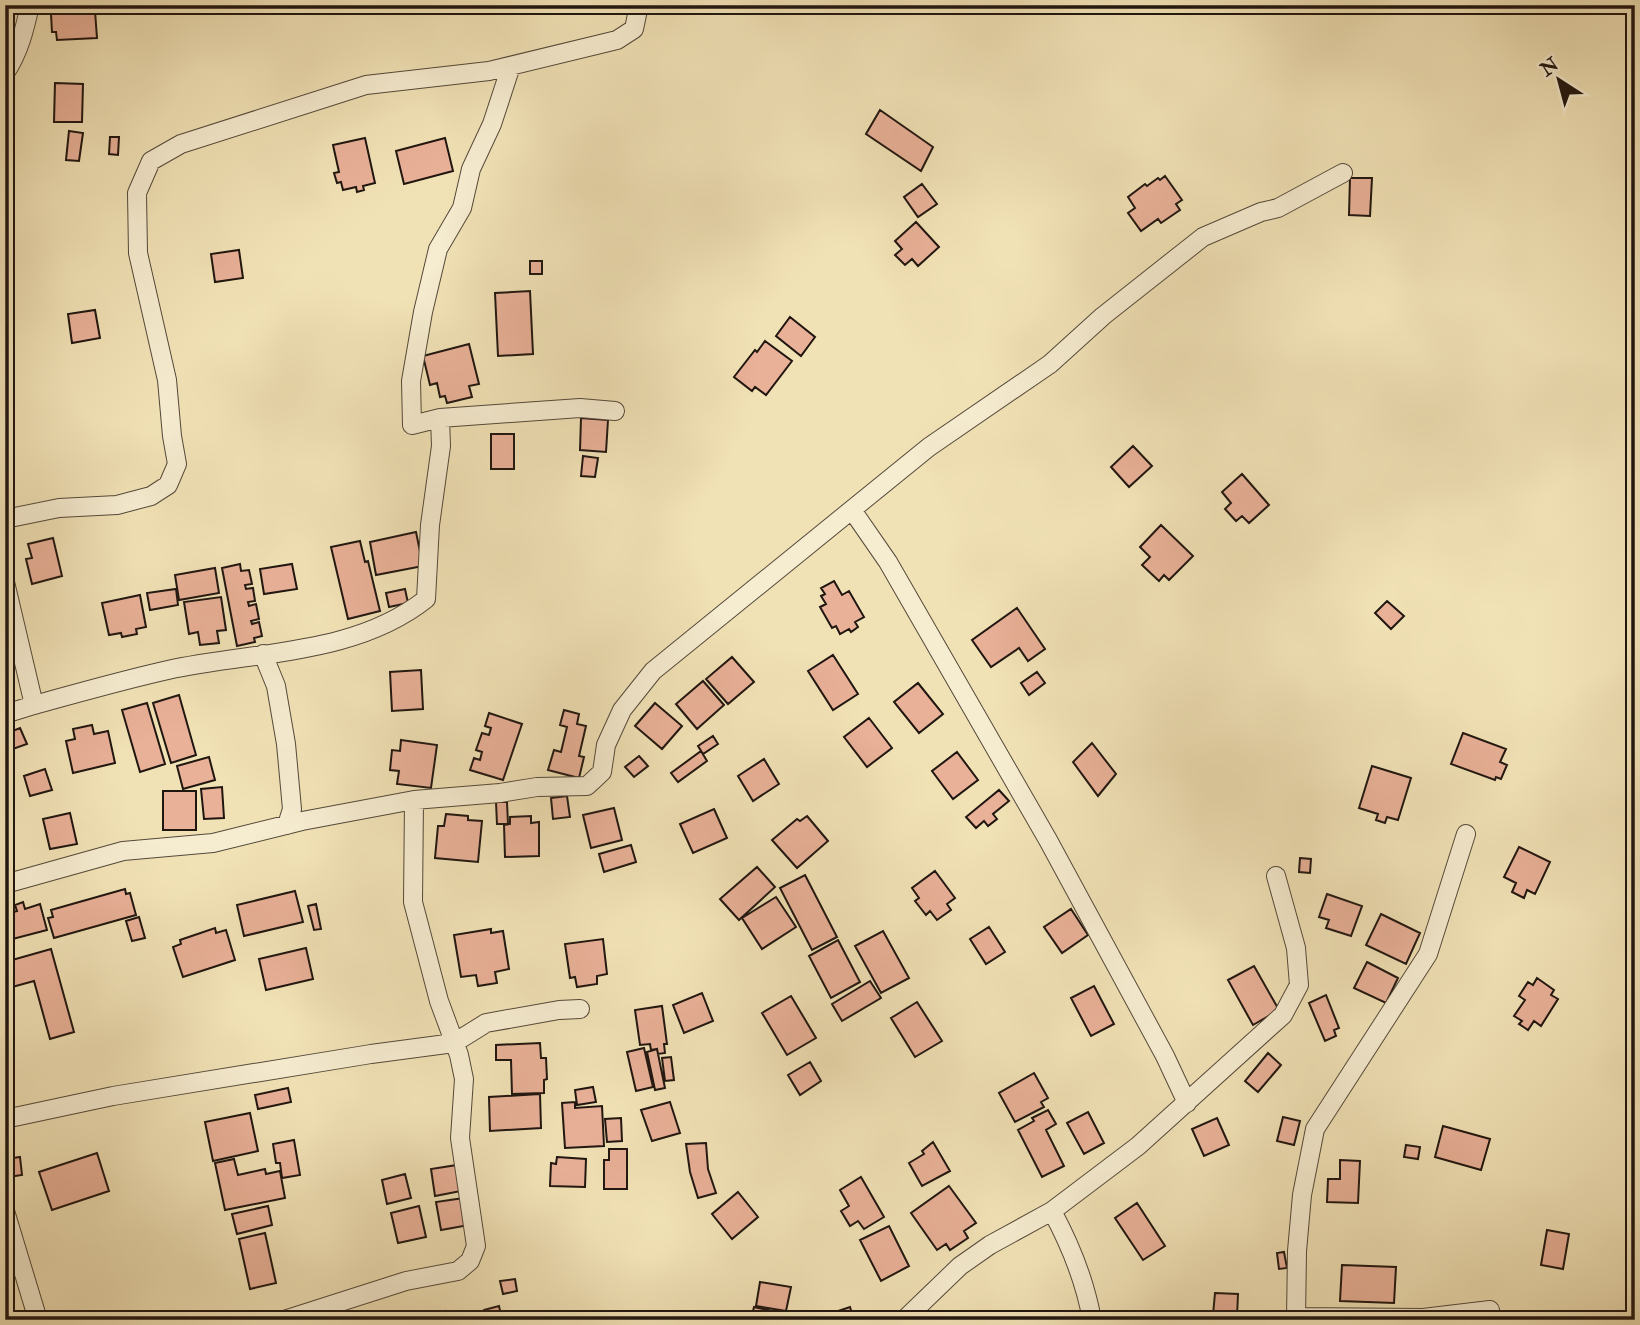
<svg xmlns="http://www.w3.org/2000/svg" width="1640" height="1325" font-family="'IM FELL Double Pica',serif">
  <rect width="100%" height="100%" fill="#f1e2b6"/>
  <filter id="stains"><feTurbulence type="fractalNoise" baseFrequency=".00286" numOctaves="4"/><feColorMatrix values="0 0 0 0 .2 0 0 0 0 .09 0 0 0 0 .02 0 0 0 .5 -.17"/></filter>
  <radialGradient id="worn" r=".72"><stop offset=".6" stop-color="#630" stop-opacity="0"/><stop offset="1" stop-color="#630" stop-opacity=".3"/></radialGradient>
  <path fill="#e9b198" stroke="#201610" stroke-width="2" d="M95,11L97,38L57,40L56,32H52L51,14Z
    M55,83L83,84L82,122H54Z
    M880,110L933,147L921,171L866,134Z
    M69,131L83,133L79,161L66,160Z
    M110,137H119L118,155L109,154Z
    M365,138L375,183L363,186L364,190L357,192L356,187L343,190L341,182L337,183L334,173L339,172L333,145Z
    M445,138L453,171L404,184L396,151Z
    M1165,176L1182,200L1176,204L1180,210L1161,223L1158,219L1141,231L1128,213L1135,208L1128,197L1145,184L1147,186L1158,178L1160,180Z
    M1350,178H1372L1370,216L1349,215Z
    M922,184L937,204L918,217L904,197Z
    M916,222L939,247L918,266L912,259L905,265L895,255L902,249L895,241Z
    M239,250L243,278L215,282L211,254Z
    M530,261H542V274H530Z
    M530,291L533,354L498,356L495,293Z
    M95,310L100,338L72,343L68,314Z
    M790,317L815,337L801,356L776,336Z
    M765,341L792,361L766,395L755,387L752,391L734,377L755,350L757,352Z
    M469,344L479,384L469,386L472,397L447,403L445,396L440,397L437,383L430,385L423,356Z
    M581,418L608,420L606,452L580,450Z
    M491,434H514V469H491Z
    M1133,446L1152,466L1129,487L1111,467Z
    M583,456L598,458L595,477L581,476Z
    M1242,474L1269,505L1249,523L1242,516L1236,521L1225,509L1231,503L1222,492Z
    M1161,525L1193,556L1169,580L1164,575L1159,581L1142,565L1150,557L1140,547Z
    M416,532L423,566L376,575L370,542Z
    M53,538L62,576L32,584L26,559L32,558L28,544Z
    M360,541L365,562L368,561L380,611L348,619L331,547Z
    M240,564L241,571L249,570L252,584L245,585L246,589L253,588L255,601L248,602L249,606L256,604L259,619L251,621L252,624L259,622L262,636L254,638L255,642L237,646L222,568Z
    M292,564L297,589L264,594L260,569Z
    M215,568L219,593L179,600L175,575Z
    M834,581L842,595L849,591L864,617L855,622L858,627L851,632L849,629L840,634L836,626L832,628L820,607L826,604L821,596L825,594L821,588Z
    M176,589L178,605L150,610L147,593Z
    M405,589L408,603L389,607L386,593Z
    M140,595L146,627L136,629L137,634L122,637L121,633L109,635L102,603Z
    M221,597L226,630L217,631L219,643L200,645L198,632L189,634L184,602Z
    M1387,601L1404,616L1391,629L1375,613Z
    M1017,608L1045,649L1028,661L1019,648L991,667L972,640Z
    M833,655L858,694L833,710L808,671Z
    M732,657L754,682L728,704L706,679Z
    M421,670L423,709L392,711L390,672Z
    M1037,672L1045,683L1029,695L1021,683Z
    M703,681L724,705L697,729L676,704Z
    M918,683L943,714L919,733L894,702Z
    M179,695L196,755L171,763L153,703Z
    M147,703L165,764L140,772L122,710Z
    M655,703L682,726L662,749L635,726Z
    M564,710L579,714L577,724L586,726L579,756L584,757L579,778L548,770L554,750L561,752L567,727L560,725Z
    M489,713L522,724L503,780L470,770L474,758L480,760L482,752L476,750L482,733L489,735L491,728L485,726Z
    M869,718L892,748L867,767L844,737Z
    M92,725L94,734L108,731L115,763L73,773L66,741L75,739L73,729Z
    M20,728L27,744L10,750L5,734Z
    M1463,733L1506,749L1500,762L1507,765L1501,779L1496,777L1495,780L1451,764Z
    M713,736L718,744L703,754L698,746Z
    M401,740L437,745L431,788L397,784L399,771L390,770L392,750L400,751Z
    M1092,743L1116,774L1098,796L1073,762Z
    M701,751L707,761L678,782L671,773Z
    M957,752L978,780L953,799L932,771Z
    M639,756L648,766L634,777L625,767Z
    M209,757L215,780L183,789L177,766Z
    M764,759L779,784L753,801L738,776Z
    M1372,766L1411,778L1398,820L1387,817L1385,823L1376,820L1378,814L1359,808Z
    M45,769L52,790L30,796L24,776Z
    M222,787L224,818L204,819L201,789Z
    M999,790L1009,801L993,814L997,819L988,826L984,821L976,828L966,817Z
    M163,791H196V830H163Z
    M567,796L570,817L553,819L551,798Z
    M496,802H507L508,824H497Z
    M614,808L622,840L591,848L583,815Z
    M714,809L727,838L693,853L680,824Z
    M70,813L77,844L50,849L43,819Z
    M446,814L468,816V820L482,821L478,862L435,858L438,826H444Z
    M531,816V823L539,822V856L505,857L504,825L510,824V817Z
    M807,816L828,841L797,868L772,840L797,819L800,821Z
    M631,845L636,862L604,872L599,854Z
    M1519,847L1550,862L1535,894L1527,890L1524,898L1512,892L1516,883L1504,877Z
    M1300,858L1311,859L1310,873L1299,872Z
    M757,867L775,887L739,920L720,899Z
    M935,871L955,898L947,904L951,910L937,920L930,911L926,915L915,901L919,898L912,888Z
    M805,875L837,937L812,950L780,888Z
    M125,889L126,894L130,893L136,915L54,938L48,918L53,917L51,910Z
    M295,891L303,922L244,936L237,905Z
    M1327,894L1362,906L1351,936L1326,928L1329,920L1319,917Z
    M776,897L796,927L762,949L742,918Z
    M23,902L25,909L40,904L47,930L5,941V914L17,911L15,905Z
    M316,904L321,929L314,930L308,906Z
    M1071,909L1088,935L1062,953L1044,927Z
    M1381,914L1420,933L1406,964L1366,945Z
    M139,917L145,938L132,941L126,921Z
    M989,927L1005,952L986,964L970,939Z
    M215,928L216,933L226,930L235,960L183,977L173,947L181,944L180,940Z
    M491,929V933L503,931L509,969L495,972L497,983L478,986L476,975L461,977L454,935Z
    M883,931L909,978L881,993L855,946Z
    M603,939L607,974L597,976V984L577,987L575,977L570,978L565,944Z
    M838,940L860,982L831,998L809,956Z
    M306,948L313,979L266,990L259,959Z
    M51,949L74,1032L50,1039L34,981L5,989V962Z
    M1367,962L1398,978L1386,1003L1354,988Z
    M1254,966L1279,1010L1253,1025L1228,980Z
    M1537,978L1554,990L1551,995L1558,999L1541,1026L1534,1021L1528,1030L1519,1024L1522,1021L1514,1016L1525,1000L1519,996L1528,982L1533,985Z
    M870,981L881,998L842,1021L832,1004Z
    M1094,986L1114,1024L1091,1036L1071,998Z
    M702,993L713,1021L684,1033L673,1005Z
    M1326,995L1339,1028L1334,1030L1336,1036L1325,1041L1309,1003Z
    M791,996L816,1038L787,1055L762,1013Z
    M917,1002L942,1041L915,1057L891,1018Z
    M662,1006L667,1044H664L665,1053L658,1054L657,1049L651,1050L650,1044L640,1045L635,1010Z
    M540,1043L541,1058H546L547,1079L544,1080V1093L512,1094L511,1060H496V1045Z
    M644,1048L653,1087L636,1091L627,1052Z
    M657,1049L665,1088L655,1090L647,1052Z
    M1268,1053L1281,1065L1258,1092L1245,1081Z
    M671,1057L674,1080L665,1081L662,1058Z
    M810,1062L821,1081L800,1095L788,1075Z
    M1034,1073L1048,1098L1041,1102L1044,1107L1015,1122L999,1093Z
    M593,1087L596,1102L577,1105L575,1090Z
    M288,1088L291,1102L258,1109L255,1095Z
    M540,1094L541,1128L490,1131L489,1097Z
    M575,1102V1108L602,1106L604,1146L565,1148L562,1103Z
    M670,1102L680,1133L652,1141L641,1110Z
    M1048,1110L1056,1124L1046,1130L1064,1166L1042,1177L1018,1130L1034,1121L1032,1118Z
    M1088,1112L1104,1143L1084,1154L1067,1123Z
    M250,1113L258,1151L213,1161L205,1122Z
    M1283,1117L1300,1121L1294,1145L1277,1141Z
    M621,1118L622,1141L607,1142L605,1119Z
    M1217,1118L1229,1145L1204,1156L1192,1129Z
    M1443,1126L1490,1139L1481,1170L1435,1157Z
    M294,1140L300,1175L282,1178L280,1163H276L273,1144Z
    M933,1142L950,1171L922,1186L909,1163L924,1154L922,1151Z
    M706,1143L708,1169L716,1193L698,1198L690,1172L686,1144Z
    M1406,1145L1420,1147L1418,1159L1404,1157Z
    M609,1149H627V1189H604V1160H609Z
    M97,1153L109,1191L52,1210L39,1172Z
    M20,1157L22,1175L8,1177L6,1159Z
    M557,1157L586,1159L585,1187L550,1186L551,1163L556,1164Z
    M234,1159L238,1175L265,1169L266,1174L280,1171L285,1198L225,1210L215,1163Z
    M1340,1160L1360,1161L1358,1203L1327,1202L1328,1179H1340Z
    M457,1165L461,1191L435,1196L431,1169Z
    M405,1174L411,1198L387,1204L382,1180Z
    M861,1177L884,1217L864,1229L858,1221L850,1226L841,1211L849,1206L840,1190Z
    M949,1186L976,1223L964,1231L968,1238L950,1250L946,1244L937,1250L911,1213Z
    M738,1192L758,1217L732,1239L712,1214Z
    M464,1198L469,1225L441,1230L436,1202Z
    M1137,1203L1165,1246L1143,1260L1115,1218Z
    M268,1206L272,1225L237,1234L232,1214Z
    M419,1206L426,1237L398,1243L391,1213Z
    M889,1226L909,1266L881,1281L860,1240Z
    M1547,1230L1569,1234L1563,1269L1541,1265Z
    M265,1233L276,1283L250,1289L239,1239Z
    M1284,1252L1287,1268L1279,1269L1277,1253Z
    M1342,1265L1396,1267L1394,1303L1340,1301Z
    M515,1279L517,1291L503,1294L500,1281Z
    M760,1282L791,1287L786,1311L756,1306Z
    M1215,1293L1238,1294L1237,1317L1213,1315Z
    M499,1306L501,1315L511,1312L513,1320H482L486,1319L484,1310Z
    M754,1307L790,1315L789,1320H751Z
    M850,1307L854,1320H814V1319Z
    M445,1311L447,1320H428L426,1315Z"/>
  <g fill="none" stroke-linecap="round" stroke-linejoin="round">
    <defs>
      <path id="street" d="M5,73C19,53 25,28 30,5
        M440,418L412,425L411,381L423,312L438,249L462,208L471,169L492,124L511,66
        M852,510L888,562L1048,840L1165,1056L1187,1103
        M5,519L59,508L117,505L151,496L168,485L177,464L172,436L167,380L138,253L137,193L151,161L181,144L366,85L489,71L617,40L634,29L639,5
        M5,582L34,705C78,693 123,680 168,670C254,651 354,656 426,599L430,525L441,446L440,418L580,408L615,411
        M263,654L276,686L286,744L292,809L287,825
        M5,714L34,705
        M5,884L123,851L213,843L302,821L414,800L500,793L537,787L587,786L602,772L606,745L622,710L653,671L929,447L1050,364L1103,316L1203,237L1261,212L1278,208L1343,173
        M5,1119L113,1096L371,1054L454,1043L486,1023L559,1010L580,1009
        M5,1211L38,1320
        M1052,1211C1071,1246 1085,1281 1092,1320
        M1295,1317L1423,1318L1490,1310
        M284,1320L406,1281L458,1271L470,1261L476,1246L460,1138L464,1079L459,1055L439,1001L413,902L414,800
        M904,1320L960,1266L990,1245L1052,1211L1138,1146L1283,1015L1299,985L1296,948L1276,876
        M1296,1320L1297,1251L1302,1195L1315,1129L1428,954L1466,834"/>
    </defs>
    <use href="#street" stroke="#54493a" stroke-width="20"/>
    <use href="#street" stroke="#f6ecd0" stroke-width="18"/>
  </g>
  <rect width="1640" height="1325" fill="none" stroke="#f1e2b6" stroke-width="28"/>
  <rect x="7" y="7" width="1626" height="1311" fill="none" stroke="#201610" stroke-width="3.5"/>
  <rect x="14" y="14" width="1612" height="1297" fill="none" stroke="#201610" stroke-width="2"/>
  <g transform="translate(1559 80) rotate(324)" stroke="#f6ecd0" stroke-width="5" paint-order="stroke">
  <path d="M0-5L12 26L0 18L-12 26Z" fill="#201610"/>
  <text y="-10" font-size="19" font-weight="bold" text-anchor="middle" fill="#201610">N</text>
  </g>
  <rect width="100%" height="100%" filter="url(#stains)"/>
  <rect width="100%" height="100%" fill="url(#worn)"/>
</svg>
